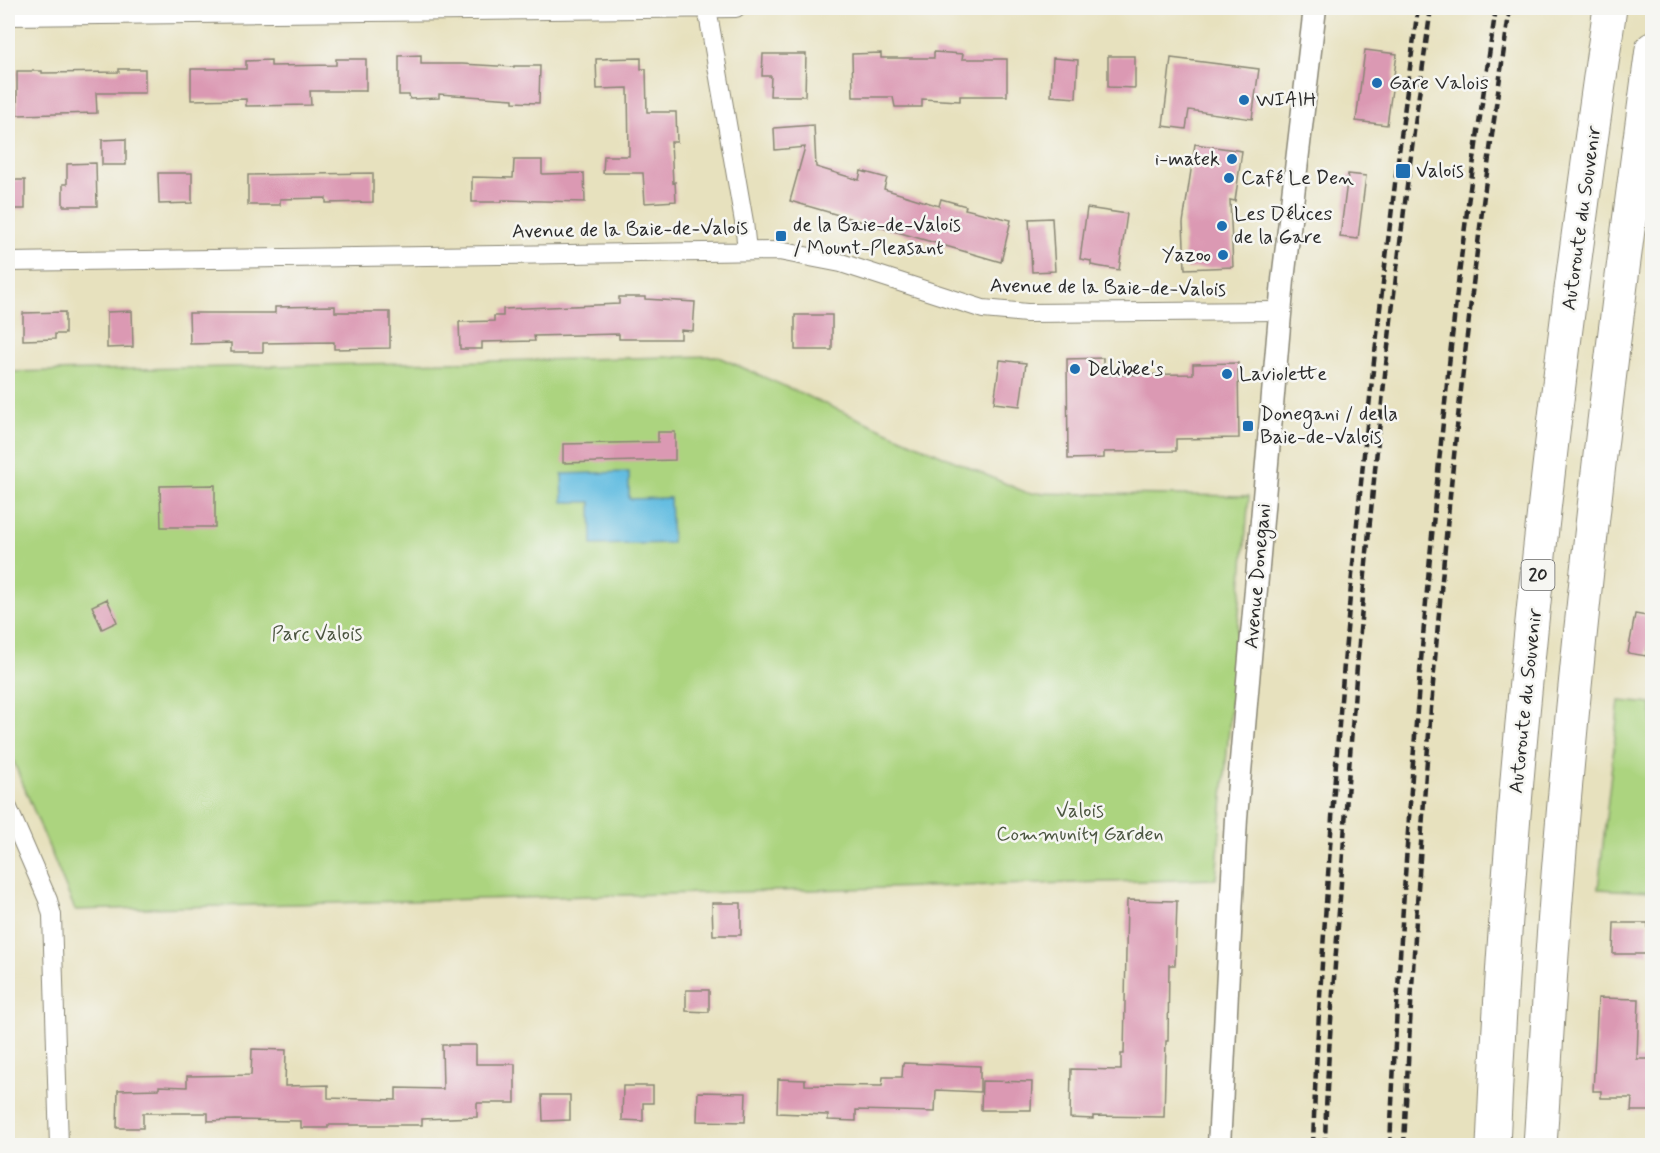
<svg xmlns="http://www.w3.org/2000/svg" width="1660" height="1153" font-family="Mynerve,sans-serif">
  <rect width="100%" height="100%" fill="#f6f6f2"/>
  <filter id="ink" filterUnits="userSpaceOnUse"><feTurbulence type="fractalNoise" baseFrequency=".0167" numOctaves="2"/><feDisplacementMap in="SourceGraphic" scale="12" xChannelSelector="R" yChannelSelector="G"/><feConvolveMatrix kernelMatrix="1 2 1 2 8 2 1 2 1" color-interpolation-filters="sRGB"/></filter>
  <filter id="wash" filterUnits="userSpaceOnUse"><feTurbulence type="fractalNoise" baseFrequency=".008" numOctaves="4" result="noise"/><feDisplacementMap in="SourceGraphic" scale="24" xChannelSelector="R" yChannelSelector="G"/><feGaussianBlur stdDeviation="1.35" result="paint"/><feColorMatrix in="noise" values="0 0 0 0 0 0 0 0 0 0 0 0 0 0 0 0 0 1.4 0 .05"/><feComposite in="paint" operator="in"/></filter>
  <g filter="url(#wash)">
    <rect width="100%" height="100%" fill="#e7e1be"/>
    <path fill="#acd47f" stroke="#6c8055" stroke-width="1.5" d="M716,356L1027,493L1249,496L1216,879L75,910L8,748V372Z
      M1619,701L1652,704V892L1598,889Z"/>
    <path fill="#64bde1" stroke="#487486" stroke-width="1.5" d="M629,472V499L670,498L672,543L592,545L591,502H563L562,474Z"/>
    <g id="blocks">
      <path fill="#db99b3" d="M1365,50L1397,54L1387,125L1356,121Z
        M934,52L963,54L962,59H1007V96H960V101L922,99V107H895L893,97H853L852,54L881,53V58H934Z
        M763,54H806L805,96H770L771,76H762Z
        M421,55V64H462L514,67V66H540L539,103L513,102V99L439,94V98L410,99L409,95H399V56Z
        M1108,56H1135V88L1108,87Z
        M641,58V69H646L647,112H676L677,142H671L673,183L675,182L676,201L645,203L643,173H603L604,156H629L628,88L597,89L596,59Z
        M1053,58L1078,60L1076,98L1051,96Z
        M1171,58L1259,69L1252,119L1189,110L1186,129L1163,126Z
        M336,59H366V91H310L311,105L246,106V99L191,100V69H246V61L271,60V66L336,65Z
        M119,69H145V93H96L97,113L17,115V71H42V73L119,72Z
        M814,125L816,167L859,180L861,171L887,178L884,189L939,206L941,199L966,206L965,209L1011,220L1001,262L790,201L805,147L775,150L774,128Z
        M126,139V165H102V140Z
        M1195,144L1242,151L1235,201L1230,200L1233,267L1185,269L1183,223Z
        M514,160H542V174L584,173L585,202L502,200V202H472V177L513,178Z
        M96,163L97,206H63V184H67V164Z
        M158,173H192V203L159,204Z
        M373,173V202L326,203V198L280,199V205H248V175Z
        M1348,174L1366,176L1358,239L1340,237Z
        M8,180H25V209H8Z
        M1087,208L1127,214L1119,270L1091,265V261L1080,259Z
        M1052,218L1055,271L1032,272L1029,219Z
        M619,297H645V299L695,302L693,331L681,330V339H619V334L534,336L535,341L482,342V349H460L459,322L494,321V316H503V309L619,304Z
        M335,306V312H390V348L334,349V342L263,343V352H231V343L190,344L189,313H275V307Z
        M132,311L133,347L107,348V312Z
        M65,312V334H55V339L23,340V313Z
        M795,315H832V350H795Z
        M1103,358V375L1193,374V364L1238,363L1239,438L1176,439V451L1104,452V458L1068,459L1067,359Z
        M1000,360L1026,363L1020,406L994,403Z
        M658,432H675V460L563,463V444L658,442Z
        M215,485V527H161L160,486Z
        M107,599L117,622L102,629L92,606Z
        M1635,614L1653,617L1646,656L1628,653Z
        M1127,900L1177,901L1175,965H1169L1168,1041H1166L1164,1117L1093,1116V1119L1070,1118L1071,1069L1121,1070V1054H1124Z
        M712,903H741V935H713Z
        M1614,923H1648V954H1613Z
        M686,990H709V1012L686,1011Z
        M1598,998L1639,999L1637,1059H1653V1111H1631L1632,1098H1601V1091H1593Z
        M442,1045H476V1064H515V1103H477V1117L422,1119V1125H328V1128H301V1121L235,1120L208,1121V1113H143V1128H117L118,1090L159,1089V1086L187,1087V1076L251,1075L252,1049L286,1050L285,1086L328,1085V1098L396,1100V1088L443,1089Z
        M903,1063L980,1066V1092L936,1090L935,1112L856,1110V1121L828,1120V1115L777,1113L778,1079L805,1080V1085L882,1086L883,1077H902Z
        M982,1081L1032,1082L1031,1110H981Z
        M623,1086H653V1103H643V1121L622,1120Z
        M698,1092L746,1093L745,1122L697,1121Z
        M542,1095H570V1120L543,1121Z"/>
    </g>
  </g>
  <g filter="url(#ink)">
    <use href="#blocks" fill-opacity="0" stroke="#898674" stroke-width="1.5"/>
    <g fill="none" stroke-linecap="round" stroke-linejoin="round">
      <defs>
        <path id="minor" d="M707,8L744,222L747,251
          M8,16L736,8
          M8,262L779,251L841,263L983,309L1027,313L1281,311
          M8,808L48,900L52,915L59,1146"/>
        <path id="tertiary" d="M1219,1146L1236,818L1283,280L1315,8"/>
        <path id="motorway" d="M1493,1146C1509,765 1555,384 1610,8
          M1540,1146C1545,1068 1549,991 1555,913C1577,624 1613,336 1652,49"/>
      </defs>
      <use href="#minor" stroke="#898674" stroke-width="20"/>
      <use href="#tertiary" stroke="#898674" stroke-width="25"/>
      <use href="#motorway" stroke="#898674" stroke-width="35"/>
      <use href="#minor" stroke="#fff" stroke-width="18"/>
      <use href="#tertiary" stroke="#fff" stroke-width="22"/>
      <use href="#motorway" stroke="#fff" stroke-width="33"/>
      <path stroke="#2b2b2b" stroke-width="4.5" stroke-dasharray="9 4.5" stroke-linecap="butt" d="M1313,1146C1316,1046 1323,946 1330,847C1349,566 1380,287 1418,8
        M1325,1146C1327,1048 1337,950 1343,853C1362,570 1391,288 1431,8
        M1390,1146C1403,860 1425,576 1457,292C1468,197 1482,102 1496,8
        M1404,1146C1421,765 1454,385 1510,8"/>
    </g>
  </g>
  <g fill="#1f6fb2" stroke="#f6f6f2" stroke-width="2">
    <circle cx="1377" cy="83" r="6"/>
    <circle cx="1244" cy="100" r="6"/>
    <circle cx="1232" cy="159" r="6"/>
    <rect x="1395" y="163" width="16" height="16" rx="3"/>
    <circle cx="1229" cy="178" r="6"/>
    <circle cx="1222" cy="226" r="6"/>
    <rect x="775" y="230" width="12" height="12" rx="3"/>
    <circle cx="1223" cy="255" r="6"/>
    <circle cx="1075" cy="369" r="6"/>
    <circle cx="1227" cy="374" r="6"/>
    <rect x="1242" y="420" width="12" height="12" rx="3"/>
  </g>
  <g text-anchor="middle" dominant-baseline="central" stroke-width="5" stroke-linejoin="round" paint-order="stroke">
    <rect fill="#f6f6f2" stroke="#686867" stroke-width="1.5" x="1521.5" y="560" width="33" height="30" rx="4.5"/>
    <g font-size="18" font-weight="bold" fill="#2b2b2b">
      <text x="1538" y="575">20</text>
    </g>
    <g font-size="20" fill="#2b2b2b" stroke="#f6f6f2" text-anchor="start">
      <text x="1389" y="83">Gare Valois</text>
      <text x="1256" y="100">WIAIH</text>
      <text x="1220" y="159" text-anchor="end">i-matek</text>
      <text x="1416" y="171">Valois</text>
      <text x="1241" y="178">Café Le Den</text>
      <text x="1234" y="214">Les Délices<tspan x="1234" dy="23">de la Gare</tspan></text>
      <text x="793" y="225">de la Baie-de-Valois<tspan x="793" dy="23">/ Mount-Pleasant</tspan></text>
      <text x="1211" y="255" text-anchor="end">Yazoo</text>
      <text x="1087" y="369">Delibee's</text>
      <text x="1239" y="374">Laviolette</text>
      <text x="1260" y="414">Donegani / de la<tspan x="1260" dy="23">Baie-de-Valois</tspan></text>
    </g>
    <g font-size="20" fill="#2b2b2b" stroke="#f6f6f2">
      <text transform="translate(1582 218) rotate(-82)">Autoroute du Souvenir</text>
      <text transform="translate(630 230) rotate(-1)">Avenue de la Baie-de-Valois</text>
      <text transform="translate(1108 288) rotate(1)">Avenue de la Baie-de-Valois</text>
      <text transform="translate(1258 576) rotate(-85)">Avenue Donegani</text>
      <text transform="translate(1526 701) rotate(-84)">Autoroute du Souvenir</text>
    </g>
    <g font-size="20" fill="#4b5540" stroke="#f6f6f2">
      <text x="317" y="634">Parc Valois</text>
      <text x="1080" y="811">Valois<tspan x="1080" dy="23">Community Garden</tspan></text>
    </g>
  </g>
  <rect width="1660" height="1153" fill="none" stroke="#f6f6f2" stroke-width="30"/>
</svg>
